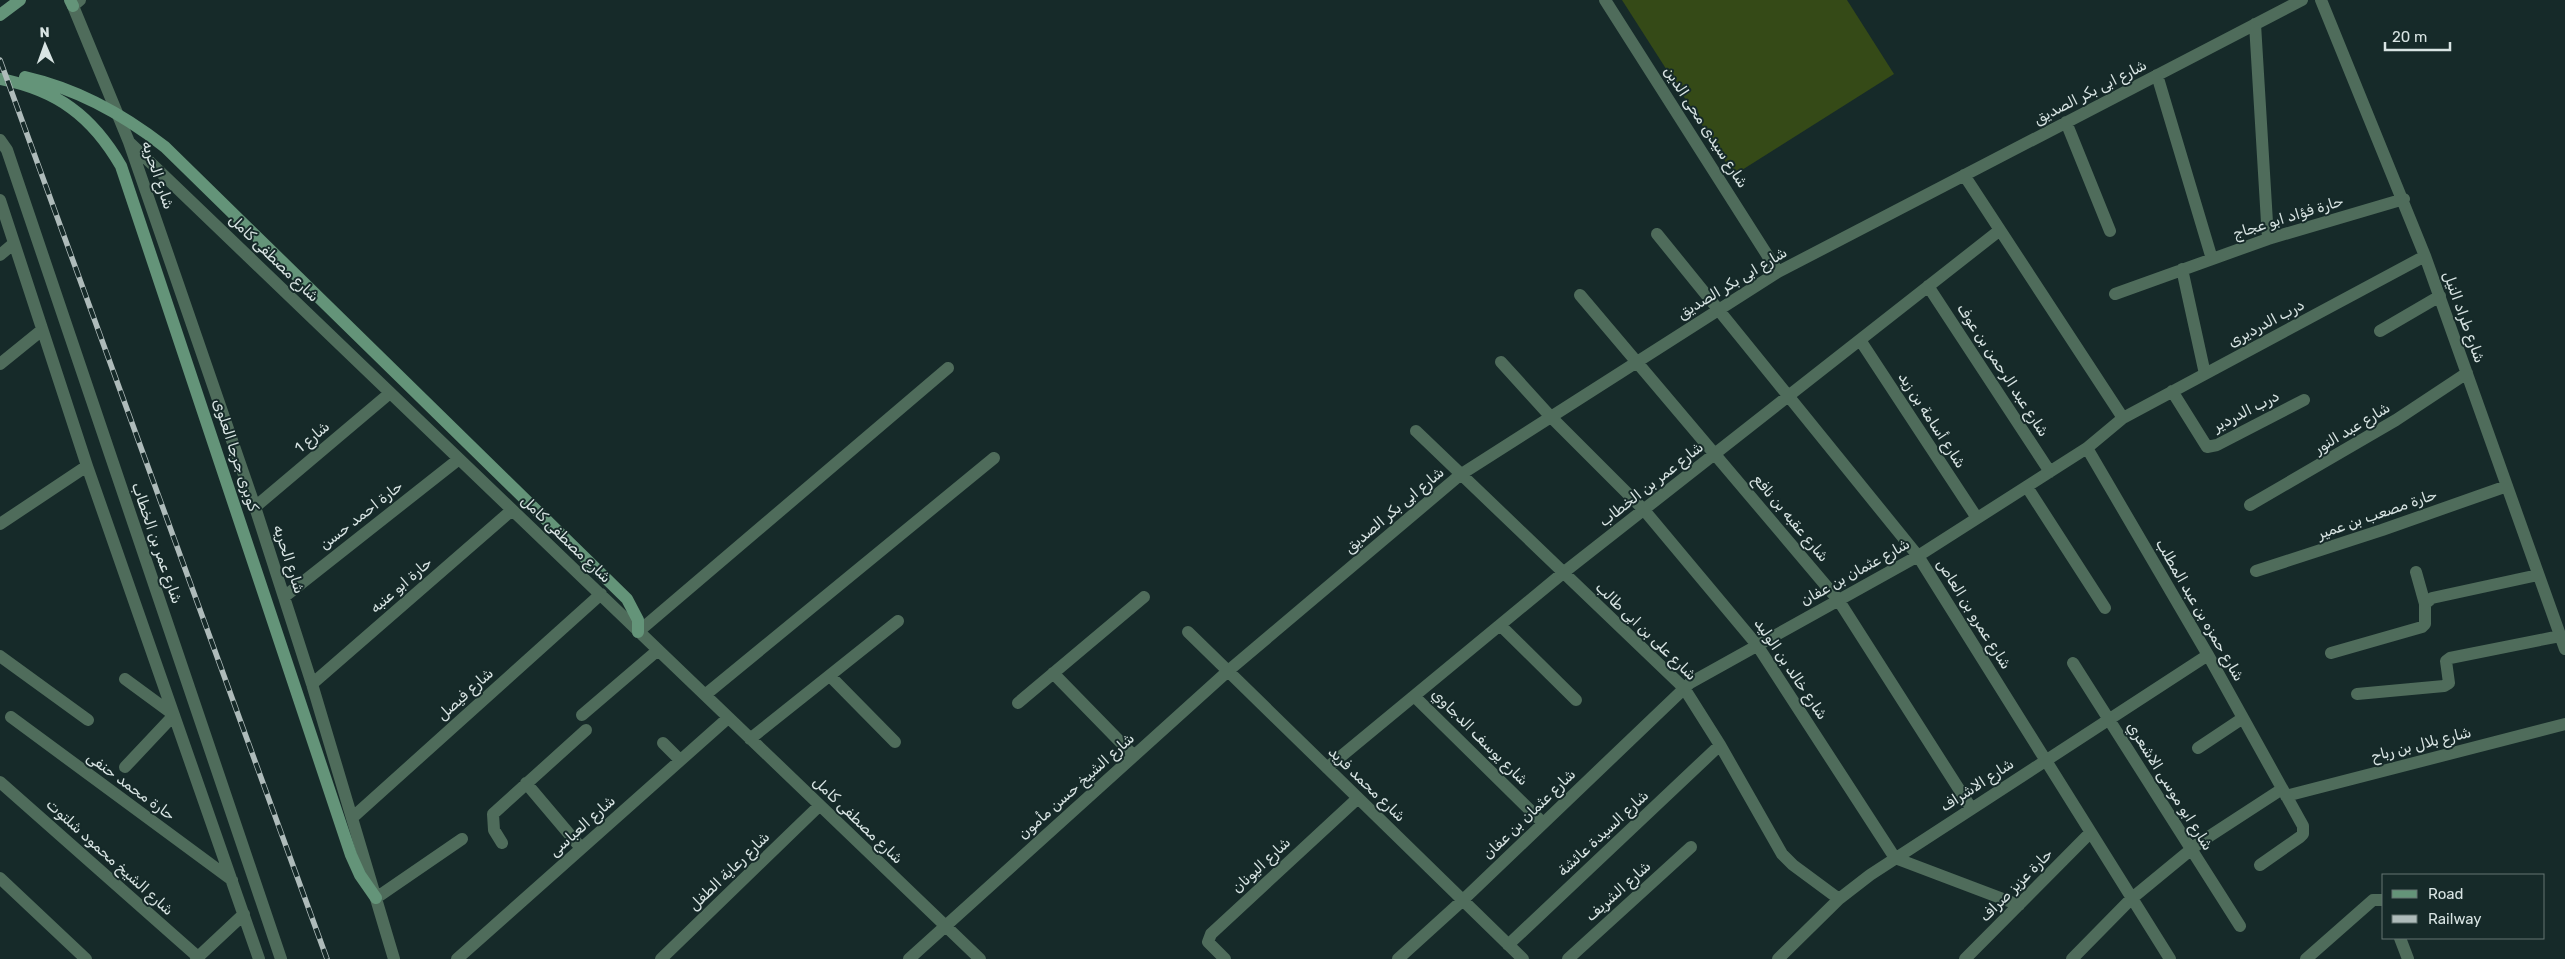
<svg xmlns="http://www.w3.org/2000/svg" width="2565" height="959" font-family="Rubik,Vazirmatn,sans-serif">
  <rect width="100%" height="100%" fill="#162a29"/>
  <path fill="#354a17" d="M1622,0H1847L1894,74L1734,175Z"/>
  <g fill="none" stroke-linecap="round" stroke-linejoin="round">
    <path stroke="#4f6c5b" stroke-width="12" d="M80,0L73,6L129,142L255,507L312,684L394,959
      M1605,0L1778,272
      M2321,0L2425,256L2565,649
      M2255,24L2268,239
      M2157,75L2212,259
      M2066,122L2110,231
      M0,140L7,150L281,959
      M129,142L980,959
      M0,200L87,466L259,959
      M1657,234L1918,556L2170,959
      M0,255L13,244
      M2182,269L2205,374
      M1928,286L2050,472
      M2115,294L2268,239L2404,199
      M1580,295L1839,601L1971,808
      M2380,331L2440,296
      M1860,340L1977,518
      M1501,362L1550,416L1644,510L1757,645L1895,858L2019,905
      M0,364L42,330
      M2172,391L2207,447L2217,445L2304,400
      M2123,418L2425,256
      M1416,431L1684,688L1720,745L1782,854L1793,865L1839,899
      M2087,448L2208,655L2303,826V834L2300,837L2260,865
      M2027,487L2105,608
      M2250,505L2396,420L2467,373
      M255,507L390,393
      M0,524L87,466
      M2256,571L2382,530L2507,486
      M2416,572L2425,604
      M284,597L459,459
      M1500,625L1576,700
      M638,632L948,368
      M1188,632L1523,959
      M2331,653L2422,627L2425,624V604L2432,598L2538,575
      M0,656L88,720
      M2073,663L2240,926
      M1053,673L1134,756
      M831,677L895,742
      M125,679L174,715L125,767
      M312,684L512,510
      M2357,694L2444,686L2449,683L2446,661L2450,658L2560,636
      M705,695L994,458
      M1414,696L1543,823
      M1018,703L1144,597
      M582,715L658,650
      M11,717L232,880
      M750,739L898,621
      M663,743L680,760
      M2198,748L2243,718
      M1327,768L1563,573L2000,230
      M0,782L198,957
      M526,783L581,848
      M2286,796L2565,724
      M352,818L601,594
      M502,843L494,830L493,814L586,730
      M0,878L86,959
      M376,898L462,839
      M2400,938L2408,959
      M1508,945L1720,745
      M196,959L244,914
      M457,959L728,718
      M661,959L819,806
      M909,959L1228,671L1460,475L1778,272L2302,0
      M1225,959L1208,942L1211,934L1358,798
      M1398,959L1463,900L1690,683L1918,556L2087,448L2123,418L1964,175
      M1568,959L1691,847
      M1778,959L1839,899L1870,875L2208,655
      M1965,959L2090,833
      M2072,959L2131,899L2199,843L2282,789
      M2306,959L2373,900H2384"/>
    <path stroke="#649479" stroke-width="12" d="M70,0L73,6
      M0,15L20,0
      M25,77C78,89 123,114 165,147L627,599L638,620V632
      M0,79C57,90 92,116 121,166L351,855L360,875L376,898"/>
    <defs>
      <path id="rail" d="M0,60L327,959"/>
    </defs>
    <use href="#rail" stroke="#aebbba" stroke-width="5.5"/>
    <use href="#rail" stroke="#162a29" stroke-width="4" stroke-dasharray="11" stroke-linecap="butt"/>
  </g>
  <g text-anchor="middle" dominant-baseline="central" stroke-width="4" stroke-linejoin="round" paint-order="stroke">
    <g font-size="15" fill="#d8e4e3" stroke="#162a29">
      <text transform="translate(2090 92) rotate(-27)">شارع ابى بكر الصديق</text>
      <text transform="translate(1706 127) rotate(57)">شارع سيدى محى الدين</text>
      <text transform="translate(158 175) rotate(71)">شارع الحريه</text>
      <text transform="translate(2288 217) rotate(-17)">حارة فؤاد ابو عجاج</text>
      <text transform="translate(274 258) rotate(44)">شارع مصطفى كامل</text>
      <text transform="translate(1732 283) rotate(-31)">شارع ابى بكر الصديق</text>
      <text transform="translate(2464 317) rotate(70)">شارع طراد النيل</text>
      <text transform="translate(2266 323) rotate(-28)">درب الدرديرى</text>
      <text transform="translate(2003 370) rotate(57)">شارع عبد الرحمن بن عوف</text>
      <text transform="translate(2246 411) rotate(-27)">درب الدردير</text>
      <text transform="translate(1932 420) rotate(57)">شارع أسامة بن زيد</text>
      <text transform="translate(2352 428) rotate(-31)">شارع عبد النور</text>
      <text transform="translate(312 437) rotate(-40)">شارع 1</text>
      <text transform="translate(236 455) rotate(72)">كوبرى جرجا العلوى</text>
      <text transform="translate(1651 484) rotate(-38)">شارع عمر بن الخطاب</text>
      <text transform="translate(1394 510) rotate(-40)">شارع ابى بكر الصديق</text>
      <text transform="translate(2377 514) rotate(-19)">حارة مصعب بن عمير</text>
      <text transform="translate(361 515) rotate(-38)">حارة احمد حسن</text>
      <text transform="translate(1791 518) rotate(50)">شارع عقبه بن نافع</text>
      <text transform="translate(566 539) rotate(44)">شارع مصطفى كامل</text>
      <text transform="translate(157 543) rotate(71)">شارع عمر بن الخطاب</text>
      <text transform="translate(289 559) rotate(72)">شارع الحريه</text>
      <text transform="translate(1855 572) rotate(-29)">شارع عثمان بن عفان</text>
      <text transform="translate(401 585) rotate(-41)">حارة ابو عنبه</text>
      <text transform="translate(2200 610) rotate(60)">شارع حمزه بن عبد المطلب</text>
      <text transform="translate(1974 614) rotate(58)">شارع عمرو بن العاص</text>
      <text transform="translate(1646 631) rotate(44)">شارع على بن ابى طالب</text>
      <text transform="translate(1791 669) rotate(56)">شارع خالد بن الوليد</text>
      <text transform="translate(465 694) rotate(-42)">شارع فيصل</text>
      <text transform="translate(1480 737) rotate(45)">شارع يوسف الدجاوي</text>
      <text transform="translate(2421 744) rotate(-14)">شارع بلال بن رباح</text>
      <text transform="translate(1367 784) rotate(44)">شارع محمد فريد</text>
      <text transform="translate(1977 785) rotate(-33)">شارع الاشراف</text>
      <text transform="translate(131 786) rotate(36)">حارة محمد حنفى</text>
      <text transform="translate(1076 786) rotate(-42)">شارع الشيخ حسن مأمون</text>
      <text transform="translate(2170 786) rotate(58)">شارع ابو موسى الاشعري</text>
      <text transform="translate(1529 814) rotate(-44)">شارع عثمان بن عفان</text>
      <text transform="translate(858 820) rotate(44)">شارع مصطفى كامل</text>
      <text transform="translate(582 826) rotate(-42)">شارع العباسى</text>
      <text transform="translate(1603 833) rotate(-43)">شارع السيدة عائشة</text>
      <text transform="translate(110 857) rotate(42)">شارع الشيخ محمود شلتوت</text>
      <text transform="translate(1261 865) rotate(-43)">شارع اليونان</text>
      <text transform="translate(729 871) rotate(-44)">شارع رعاية الطفل</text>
      <text transform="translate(2016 885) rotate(-45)">حارة عزيز صراف</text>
      <text transform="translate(1618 891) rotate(-42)">شارع الشريف</text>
    </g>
  </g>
  <rect x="2382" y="874" width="162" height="65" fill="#162a29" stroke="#647473"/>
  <rect x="2392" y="890" width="25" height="8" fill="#649479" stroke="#647473"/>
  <text x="2428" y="899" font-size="15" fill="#d8e4e3">Road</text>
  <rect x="2392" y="915" width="25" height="8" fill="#aebbba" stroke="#647473"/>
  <text x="2428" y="924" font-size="15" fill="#d8e4e3">Railway</text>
  <g transform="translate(45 45) rotate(358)" stroke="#162a29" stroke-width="4" paint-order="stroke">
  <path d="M0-4L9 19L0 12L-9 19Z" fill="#d8e4e3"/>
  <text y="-8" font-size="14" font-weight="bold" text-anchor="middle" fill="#d8e4e3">N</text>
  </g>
  <path d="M2385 42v8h65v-8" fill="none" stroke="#d8e4e3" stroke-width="2.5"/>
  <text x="2392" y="42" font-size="15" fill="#d8e4e3" stroke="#162a29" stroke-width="4" paint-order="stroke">20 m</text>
</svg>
